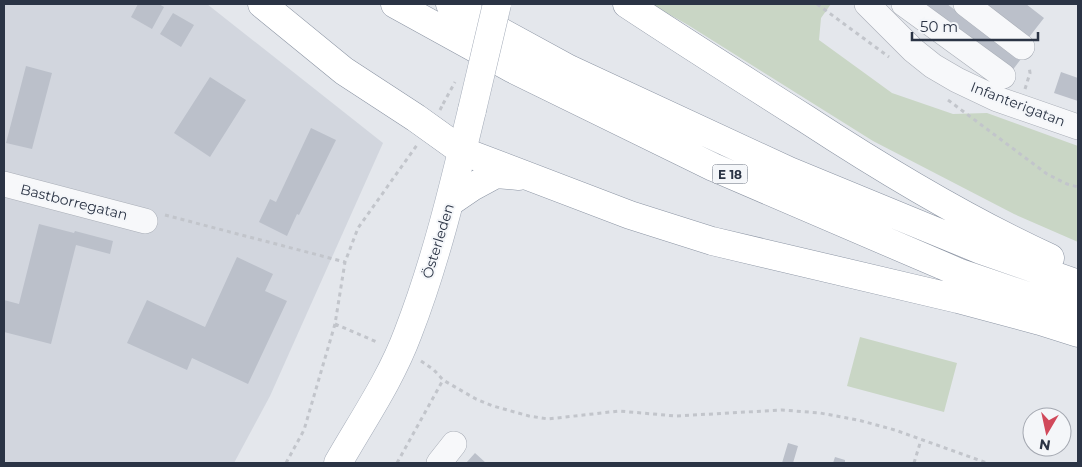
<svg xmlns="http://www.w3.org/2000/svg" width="1082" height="467" font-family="Montserrat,sans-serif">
  <rect width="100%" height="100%" fill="#e4e7ec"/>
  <path fill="#d2d6de" d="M4,4H207L383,143L270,396L234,463H4Z"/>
  <path fill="#c9d6c5" d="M651,4H831L821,18L819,40L892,93L953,114L987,113L1078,146V242L1014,214L873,141L688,25Z
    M860,337L957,363L944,412L847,386Z"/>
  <path fill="#bbc0ca" d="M138,4H159L164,7L152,29L131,17Z
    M919,4H947L1021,59L1011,72Z
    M978,4H1026L1044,18L1026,41Z
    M173,13L194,25L181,47L160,34Z
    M26,66L52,73L32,149L6,143Z
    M1061,72L1078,78V101L1054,93Z
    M210,77L246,100L210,157L174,133Z
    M311,128L336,140L299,215L297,214L287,236L259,222L270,199L276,202Z
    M39,224L74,233L75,231L113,241L110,254L76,245L51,344L4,332V300L19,304Z
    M237,257L273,274L265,291L287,301L248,384L192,358L187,370L127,343L147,300L205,327Z
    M788,443L798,446L793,463H782Z
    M475,453L486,463H466Z
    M835,457L845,460V463H833Z"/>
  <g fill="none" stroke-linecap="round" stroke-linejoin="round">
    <defs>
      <path id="minor" d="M867,4L913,50L933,66L957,80L997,99L1078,127
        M904,4L1003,76
        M966,4L1022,47
        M4,184L145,221
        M439,463L454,444"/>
      <path id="major" d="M338,463C362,421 391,379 408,333C436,261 454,185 472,110"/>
      <path id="highway" d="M262,4L344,71L416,118L462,151L630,215L712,241L958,299L1040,321L1078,333
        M395,4L513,69L713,167L960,273L1078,313
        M450,4L569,69L789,171L981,250L1078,284
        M627,4C686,43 746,81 806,119C884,170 965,219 1050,258
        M450,202L472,187L496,174L519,176"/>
    </defs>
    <use href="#minor" stroke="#a9aeb7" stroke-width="26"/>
    <use href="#major" stroke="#a3abb8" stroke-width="29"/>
    <use href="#highway" stroke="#8b94a3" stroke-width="29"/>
    <path stroke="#c2c5cb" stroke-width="3" stroke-dasharray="4 4" stroke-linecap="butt" d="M817,4L889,57
      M1025,89L1030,73L1029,66
      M948,100L1047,174L1067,184L1078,187
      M440,110L443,104
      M165,215L345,262
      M335,324L377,342
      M421,361L434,370L443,380L476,399L493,406L529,416L548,419L619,411L676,416L782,410L820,413L858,420L895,430L987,463
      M286,463L304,430L335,324L345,262L358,228L417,145
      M397,463L443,380
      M914,463L921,440"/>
    <use href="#minor" stroke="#f7f8fa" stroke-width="25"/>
    <use href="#major" stroke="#fff" stroke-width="28"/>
    <use href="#highway" stroke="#fff" stroke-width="28"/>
    <defs>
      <path id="major-bridge" d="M472,110L497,4"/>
    </defs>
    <use href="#major-bridge" stroke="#a3abb8" stroke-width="29" stroke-linecap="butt"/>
    <path stroke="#c2c5cb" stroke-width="3" stroke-dasharray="4 4" stroke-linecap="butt" d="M443,104L455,82"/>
    <use href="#major-bridge" stroke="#fff" stroke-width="28"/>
  </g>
  <g text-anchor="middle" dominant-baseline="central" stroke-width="4" stroke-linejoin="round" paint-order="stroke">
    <rect fill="#f4f6f9" stroke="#676e7b" stroke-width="1" x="712.5" y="164.5" width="35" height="19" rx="4"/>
    <g font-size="12" font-weight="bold" fill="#2b3445">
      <text x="730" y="174">E 18</text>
    </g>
    <g font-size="14" fill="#2b3445" stroke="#f4f6f9">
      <text transform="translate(1018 104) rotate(21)">Infanterigatan</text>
      <text transform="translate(74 202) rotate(14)">Bastborregatan</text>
      <text transform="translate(438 241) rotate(-73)">Österleden</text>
    </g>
  </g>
  <rect width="1082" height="467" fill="none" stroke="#2b3445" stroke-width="10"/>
  <g transform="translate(1047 432) rotate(189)"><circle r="24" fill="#f4f6f9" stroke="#a4a8b1"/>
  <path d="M0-4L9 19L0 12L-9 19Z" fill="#d1495b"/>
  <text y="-8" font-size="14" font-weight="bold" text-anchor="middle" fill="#2b3445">N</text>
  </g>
  <path d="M912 32v8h126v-8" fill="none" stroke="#2b3445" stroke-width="2.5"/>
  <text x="920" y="32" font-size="15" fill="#2b3445" stroke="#f4f6f9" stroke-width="4" paint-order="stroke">50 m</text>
</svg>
